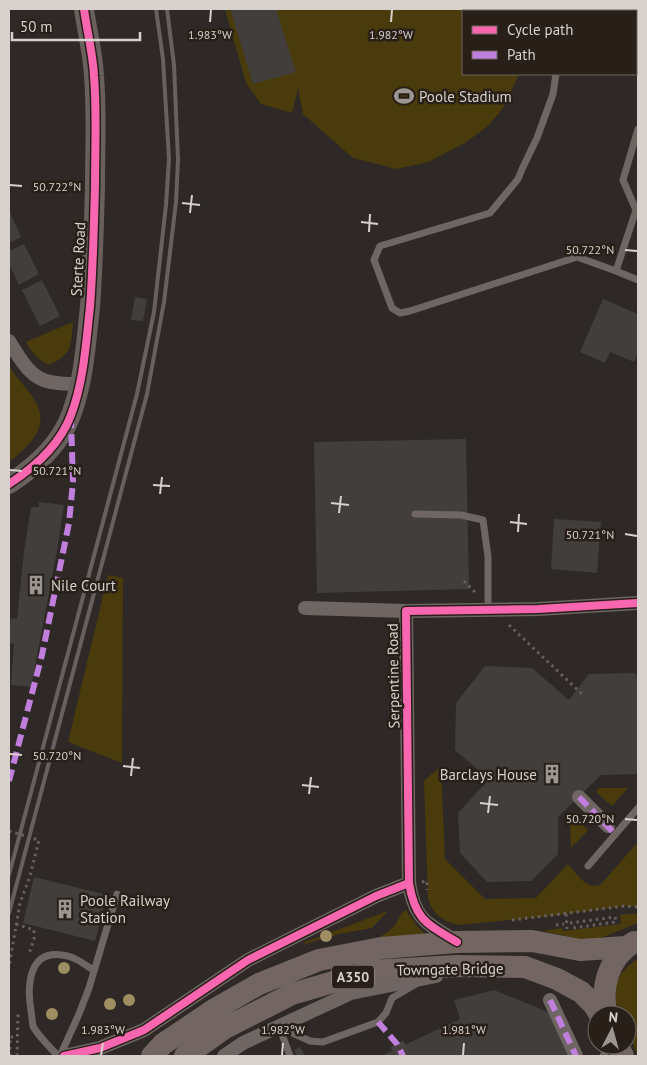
<svg xmlns="http://www.w3.org/2000/svg" width="647" height="1065" font-family="'PT Sans',sans-serif">
  <rect width="100%" height="100%" fill="#2e2926"/>
  <path fill="#493b0b" d="M225,9H532L529,11H463V74H519L503,108L488,126L465,143L428,162L396,169L353,158L303,114L298,88L292,113L261,104L246,83Z
    M73,322C71,346 72,356 48,365C38,359 32,353 26,342Z
    M9,365C17,380 32,392 38,407C48,431 25,449 9,462Z
    M108,575L123,578L122,763L68,742Z
    M441,766L445,859L485,899L536,898L568,864C576,873 588,892 601,884L638,842V907L625,906L542,917L459,925C443,921 433,915 428,898L424,781Z
    M599,788H628L612,806L596,792Z
    M574,816L588,830L571,848L570,819Z
    M406,910L417,926L426,935L378,938C385,934 391,930 396,924C400,918 400,913 406,910Z
    M388,911L372,928L339,934L302,945L305,942Z
    M625,914H638V923L603,937L592,939L583,940L542,931L562,928L563,931L621,924L620,915Z
    M638,959V1056L627,1030V1015H620C610,992 616,971 638,959Z"/>
  <path fill="#423e3b" d="M230,9H276L296,72L253,84Z
    M515,9H550V11H516Z
    M9,210L21,237L9,243Z
    M24,244L39,274L19,285L9,264V251Z
    M42,280L60,316L40,326L22,290Z
    M135,297L147,299L143,321L131,320Z
    M603,299L638,314V353L634,362L610,352L605,363L580,352Z
    M466,439L469,589L317,593L314,442Z
    M39,502L64,505L57,551L31,687L11,685L14,644L9,643V637L11,618L17,619L24,551L31,507H39Z
    M554,519L601,522L597,573L551,569Z
    M485,666L532,668L569,700L589,674L635,673L638,677V774L601,775L558,817V854L531,881L487,882L460,853L458,813L489,779L455,750L456,703Z
    M34,877L107,895L95,941L23,923Z
    M494,990L553,1014L572,1056H381L460,1019L454,1000Z
    M300,1047L305,1056H297L294,1050Z"/>
  <g fill="none" stroke-linecap="round" stroke-linejoin="round">
    <path stroke="#47423f" stroke-width="14" stroke-dasharray="14 7" stroke-linecap="butt" d="M397,1044L403,1056"/>
    <path stroke="#67605d" stroke-width="3" stroke-dasharray="2.5 4" stroke-linecap="butt" d="M464,581L476,593
      M509,625L583,695
      M9,831L39,840L30,876L20,903L9,967
      M422,882L427,881V890
      M566,914L567,929
      M512,920L625,906L638,907
      M570,923L615,917L616,922L573,928
      M16,924L34,930V939L29,954
      M556,925L564,924
      M10,1056V1037H17
      M17,1056L18,1012"/>
    <path stroke="#6f6563" stroke-width="7" d="M575,11L576,9
      M556,74L553,94L537,138L523,167L518,179L490,213L380,246L374,260L392,308L400,313L410,311L577,257L616,271L636,210L623,180L638,129
      M616,271L638,280
      M415,514L461,515L483,520L488,557V610
      M588,866L638,808
      M279,1026L290,1056
      M279,1027L310,1041L323,1042L378,1022L386,1013L392,998L416,984
      M58,1056C51,1048 37,1035 33,1026C32,1022 32,1016 31,1011C27,987 28,950 62,955C74,956 84,964 93,970
      M60,1056L79,1014L89,988L117,894
      M603,1056L609,1045"/>
    <path stroke="#6f6563" stroke-width="14" d="M9,341C19,357 30,379 51,382C60,384 70,384 79,384
      M305,608L406,611
      M579,797L608,826
      M456,941C426,923 415,920 409,883L406,611L538,609L638,603
      M550,1000L576,1056
      M64,1056L100,1048L144,1030L248,960L376,896L409,883
      M224,1056L243,1043L351,993L436,976"/>
    <path stroke="#695f5c" stroke-width="20" d="M9,484C35,467 60,445 71,415C84,381 86,342 90,307C93,267 94,226 95,186C95,149 97,113 94,76C93,54 87,31 84,9"/>
    <path stroke="#726562" stroke-width="22" d="M607,1015C600,988 608,958 634,942
      M617,1045L623,1056
      M152,1056L163,1044L215,1009L259,984L319,960L381,948L457,942L532,941L580,950L626,947
      M185,1056L225,1028L292,994L371,971L456,966L525,967L557,979L581,992L594,1005L600,1015"/>
    <path stroke="#68605e" stroke-width="4" d="M9,875L137,394L154,312L166,205L169,159L163,59L156,9
      M9,913L147,394L164,302L176,202L178,160L174,65L167,9"/>
    <path stroke="#c07fdc" stroke-width="6" stroke-dasharray="12 6" stroke-linecap="butt" d="M9,781L42,655L69,523L73,482L71,420
      M579,797L615,834
      M550,1000L576,1056
      M378,1022L397,1044L403,1056"/>
    <defs>
      <path id="cycleway" d="M9,484C35,467 60,445 71,415C84,381 86,342 90,307C93,267 94,226 95,186C95,149 97,113 94,76C93,54 87,31 84,9
        M457,942C427,924 415,920 409,883L406,611L538,609L638,603
        M64,1056L100,1048L144,1030L248,960L376,896L409,883"/>
    </defs>
    <use href="#cycleway" stroke="#281f19" stroke-width="11"/>
    <use href="#cycleway" stroke="#f766af" stroke-width="8"/>
  </g>
  <g fill="#9e8e62">
    <circle cx="326" cy="936" r="6"/>
    <circle cx="64" cy="968" r="6"/>
    <circle cx="129" cy="1000" r="6"/>
    <circle cx="110" cy="1004" r="6"/>
    <circle cx="52" cy="1014" r="6"/>
  </g>
  <path fill="none" stroke="#d7d0cc" stroke-width="2" d="M210,22L211,10M391,22L392,10M10,185L22,186M182,203L200,205M190,213L192,195M361,222L378,224M369,232L370,214M625,250L637,251M10,470L22,471M153,485L170,486M160,494L162,477M331,503L349,505M339,513L341,496M510,522L527,524M518,532L519,514M625,534L637,536M10,754L22,755M123,766L140,768M131,776L133,758M302,785L319,787M309,794L311,777M480,803L498,805M488,813L490,796M625,819L637,820M101,1055L103,1043M282,1055L283,1043M463,1055L464,1043"/>
  <defs>
    <symbol id="stadium-bare" viewBox="-9 -9 18 18"><path d="M0-5a6.5 5 0 1 0 0 10a6.5 5 0 1 0 0-10ZM-3.5-1.8h7v3.6h-7Z" fill="#9c9692" stroke="#281f19" stroke-width="2.5" paint-order="stroke"/></symbol>
    <symbol id="building-bare" viewBox="-9 -9 18 18"><path d="M-4-6H4V6H1V3H-1V6H-4ZM-2.5-4.3h1.7v1.8h-1.7ZM.8-4.3h1.7v1.8H.8ZM-2.5-1h1.7V.8h-1.7ZM.8-1h1.7V.8H.8Z" fill="#9c9692" stroke="#281f19" stroke-width="2.5" paint-order="stroke"/></symbol>
  </defs>
  <g fill-rule="evenodd">
    <use href="#stadium-bare" x="390" y="82" width="28" height="28"/>
    <use href="#building-bare" x="22" y="571" width="28" height="28"/>
    <use href="#building-bare" x="538" y="760" width="28" height="28"/>
    <use href="#building-bare" x="51" y="895" width="28" height="28"/>
  </g>
  <g text-anchor="middle" dominant-baseline="central" stroke-width="5" stroke-linejoin="round" paint-order="stroke">
    <rect fill="#281f19" stroke="#a29b96" stroke-width="1" x="332" y="965.5" width="42" height="23" rx="4"/>
    <g font-size="14" font-weight="bold" fill="#d7d0cc">
      <text x="353" y="977">A350</text>
    </g>
    <g font-size="15" fill="#d7d0cc" stroke="#281f19" text-anchor="start">
      <text x="419" y="96">Poole Stadium</text>
      <text x="51" y="585">Nile Court</text>
      <text x="537" y="774" text-anchor="end">Barclays House</text>
      <text x="80" y="900">Poole Railway<tspan x="80" dy="17">Station</tspan></text>
    </g>
    <g font-size="15" fill="#d7d0cc" stroke="#281f19">
      <text transform="translate(78 259) rotate(-87)">Sterte Road</text>
      <text transform="translate(393 676) rotate(-91)">Serpentine Road</text>
      <text transform="translate(450 969) rotate(-1)">Towngate Bridge</text>
    </g>
  </g>
  <g font-size="12" text-anchor="middle" fill="#d7d0cc" stroke="#281f19" stroke-width="5" stroke-linejoin="round" paint-order="stroke">
    <text x="210" y="39">1.983°W</text>
    <text x="391" y="39">1.982°W</text>
    <text x="57" y="191">50.722°N</text>
    <text x="590" y="254">50.722°N</text>
    <text x="57" y="475">50.721°N</text>
    <text x="590" y="539">50.721°N</text>
    <text x="57" y="760">50.720°N</text>
    <text x="590" y="823">50.720°N</text>
    <text x="103" y="1034">1.983°W</text>
    <text x="283" y="1034">1.982°W</text>
    <text x="464" y="1034">1.981°W</text>
  </g>
  <rect width="647" height="1065" fill="none" stroke="#d7d0cc" stroke-width="20"/>
  <rect x="462" y="10" width="175" height="65" fill="#281f19" stroke="#6e6661"/>
  <rect x="472" y="26" width="25" height="8" fill="#f766af" stroke="#6e6661"/>
  <text x="507" y="35" font-size="15" fill="#d7d0cc">Cycle path</text>
  <rect x="472" y="51" width="25" height="8" fill="#c07fdc" stroke="#6e6661"/>
  <text x="507" y="60" font-size="15" fill="#d7d0cc">Path</text>
  <g transform="translate(612 1030) rotate(6)"><circle r="24" fill="#281f19" stroke="#6e6661"/>
  <path d="M0-4L9 19L0 12L-9 19Z" fill="#9c9692"/>
  <text y="-8" font-size="14" font-weight="bold" text-anchor="middle" fill="#d7d0cc">N</text>
  </g>
  <path d="M12 32v8h128v-8" fill="none" stroke="#d7d0cc" stroke-width="2.5"/>
  <text x="20" y="32" font-size="15" fill="#d7d0cc" stroke="#281f19" stroke-width="4" paint-order="stroke">50 m</text>
</svg>
